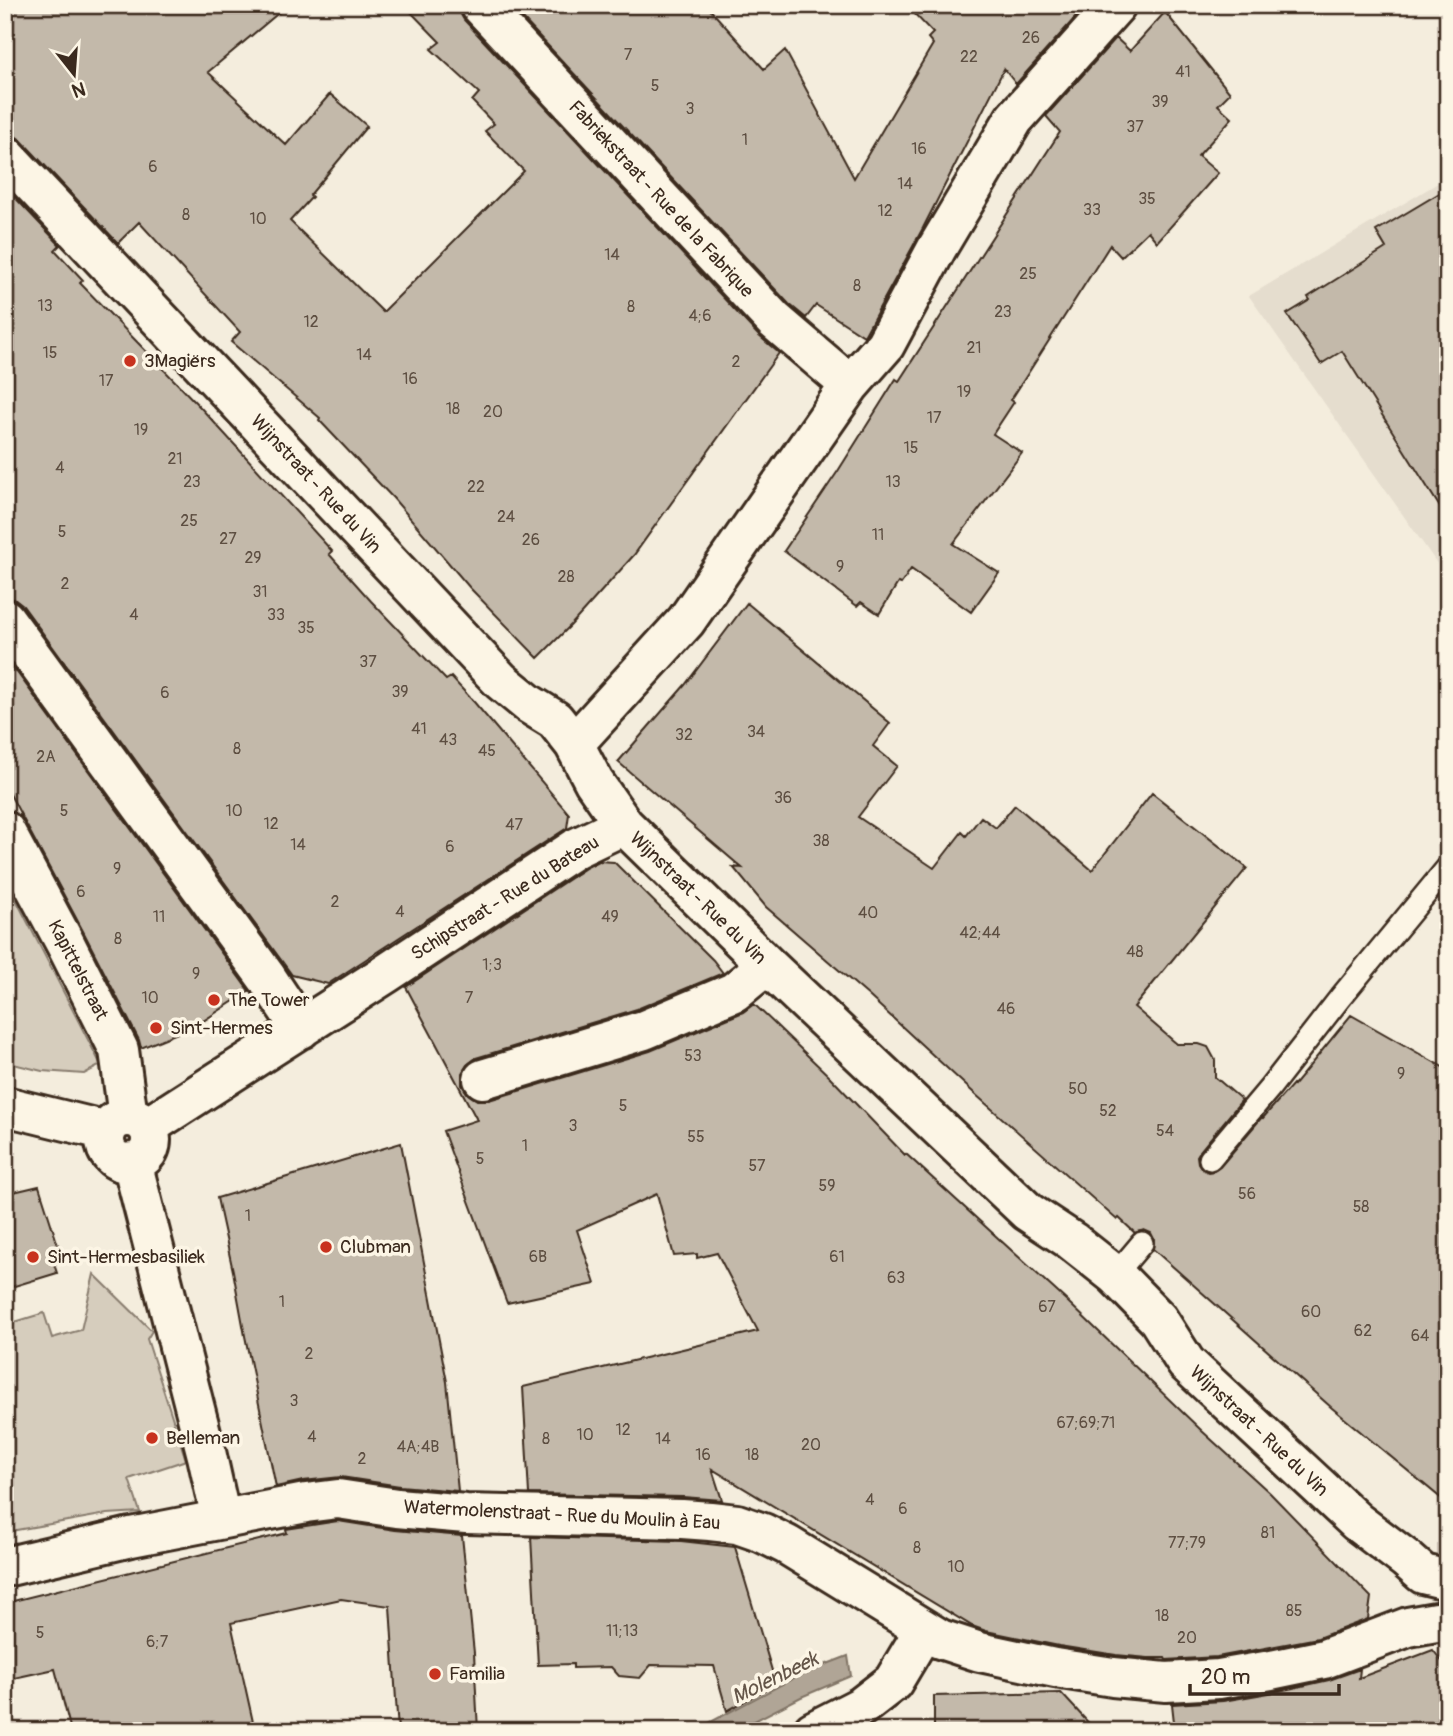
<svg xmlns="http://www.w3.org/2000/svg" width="1453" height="1736" font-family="Pangolin,sans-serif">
  <rect width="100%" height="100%" fill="#f4eddd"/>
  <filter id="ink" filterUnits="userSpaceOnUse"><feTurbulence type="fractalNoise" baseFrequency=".0143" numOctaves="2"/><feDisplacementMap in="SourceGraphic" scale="14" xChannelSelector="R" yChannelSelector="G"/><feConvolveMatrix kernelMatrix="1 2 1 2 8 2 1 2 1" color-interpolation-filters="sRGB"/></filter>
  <g filter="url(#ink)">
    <path fill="#e5ddce" d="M1448,177V579L1249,296Z"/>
    <path fill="#d6cdbd" stroke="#887c6e" stroke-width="2" d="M5,878L101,1065L84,1074L42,1071L5,1062Z
      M94,1274L152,1331L147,1339L186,1460L129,1479L140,1512L107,1514L5,1532V1325L44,1313L52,1338L81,1330Z"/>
    <path fill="#b0a596" stroke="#817466" stroke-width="2" d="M848,1656L851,1676L801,1697L735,1731H694L801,1674Z"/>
    <path fill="#c3b9aa" stroke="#3b2a1e" stroke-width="2" d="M5,5H288L208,72L286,145L330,94L367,126L310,195L312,197L290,221L383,312L524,171L485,131L494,124L472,101L479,93L431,49L440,42L404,5H459V11L464,20L758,335L779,353L634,555L571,625L538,658L470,588L393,498L319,420L320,418L231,342L240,332L139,222L118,243L21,140L12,134H5Z
      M510,5H706L764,69L785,50L854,178L933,44L928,38L933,33L906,5H1079L1083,9L1016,84L1004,69L923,228L864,336L816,305L806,318L789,304Z
      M1165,12L1230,93L1218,105L1232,118L1198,156L1218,173L1157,242L1148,231L1121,257L1110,245L1011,400L1014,402L993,434L1022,453L953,544L999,573L971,612L911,569L901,584L898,583L879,614L861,602L857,606L784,551L838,471L896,379L899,381L1060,132L1046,116L1116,38L1130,51Z
      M5,187L60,245L55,250L83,280L80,283L200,407L332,551L329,554L371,601L446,680L451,677L474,702L569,814L567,828L328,984L292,975L23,606L14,599L5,598Z
      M1448,188V520L1342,351L1321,364L1287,314L1310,300L1308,297L1386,248L1376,231Z
      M747,603L890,723L873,746L897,766L858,817L934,868L962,832L966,836L981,817L996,828L1015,805L1092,870L1152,793L1247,868L1134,1007L1177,1044H1199L1208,1047L1215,1060V1077L1242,1100L1200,1151L1197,1156L1198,1163L1202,1169L1208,1172L1214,1171L1220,1167L1262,1117L1263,1118L1293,1084L1294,1085L1351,1015L1448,1070V1504L1332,1408L1153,1249L1154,1239L1151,1233L1144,1230L1135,1233L1119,1218L1117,1220L975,1094L870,997L766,907L733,867L742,868L618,762L685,685Z
      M5,656L249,991L197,1025L141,1048L139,1040L84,933L5,785Z
      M599,861L614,862L713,960L723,973L637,1009L476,1058L467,1065L462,1073V1085L468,1094L477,1100H489L650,1051L743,1012L754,1004L831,1078L905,1155L906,1154L1068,1302L1202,1431L1270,1493L1371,1597L1368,1619L1318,1638L1217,1657L1166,1660L1165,1658H1148L1116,1655L1059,1646L986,1631L972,1626L712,1469L722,1500L683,1497L529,1494L523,1387L758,1331L717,1253L697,1258V1254L674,1256L657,1194L577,1230L595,1284L507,1303L443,1131L477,1120L406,987L587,867Z
      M401,1143L447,1382L458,1491L400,1486L341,1477L303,1481L276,1487L245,1336L233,1271L217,1198Z
      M39,1186L63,1261L54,1264L57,1273L5,1289V1194Z
      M338,1521L395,1530L462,1536L474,1653L478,1731H398L390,1606L341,1599L231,1623L255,1731H71L55,1669L5,1680V1603L287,1533L286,1529Z
      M531,1537L681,1541L735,1547L776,1684L727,1711L714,1666L651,1665L640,1678L619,1676L611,1667L573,1668V1664L538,1665Z
      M1433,1650L1448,1669V1731H1175L1172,1704L1223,1701L1275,1692L1329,1680L1360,1669L1359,1678Z
      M1061,1693L1096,1731H934V1696Z"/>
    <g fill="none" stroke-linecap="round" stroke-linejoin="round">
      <defs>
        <path id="lane" d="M1210,1159L1269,1089L1340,998L1448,867
          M1115,1275L1142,1243"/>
        <path id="street" d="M480,5L774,320L850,385
          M5,155L501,681L529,704L555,720L574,744L594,782L624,825L767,965L1028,1212L1072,1241L1115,1275L1158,1319L1186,1363L1357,1522L1406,1559L1423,1574L1448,1580
          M5,619L267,978L301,1029
          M574,744L686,621L850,385L885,345L937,248L1014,119L1116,5
          M5,831L65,943L119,1050L128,1117
          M483,1079L644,1030L734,992L767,965
          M5,1106L107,1131
          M105 1140a23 23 0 1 1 46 0a23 23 0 1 1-46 0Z
          M147,1127L387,973L576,848L624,825
          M132,1162L207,1456L221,1519
          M5,1567L131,1537L306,1503L338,1499L397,1508L466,1514L682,1519L710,1521L737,1524L763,1533L787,1545L940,1639L980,1652L1055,1668L1113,1677L1166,1682L1219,1679L1271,1670L1324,1659L1408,1627L1436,1622L1448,1623
          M813,1731L862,1706L893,1682L924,1630"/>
      </defs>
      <use href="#lane" stroke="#3b2a1e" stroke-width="26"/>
      <use href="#street" stroke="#3b2a1e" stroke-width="44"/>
      <use href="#lane" stroke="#fcf5e5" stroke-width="21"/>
      <use href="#street" stroke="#fcf5e5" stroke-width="38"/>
    </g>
  </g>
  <g fill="#c8321e" stroke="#fcf5e5" stroke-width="2.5">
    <circle cx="130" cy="361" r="7"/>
    <circle cx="214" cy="1000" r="7"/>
    <circle cx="156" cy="1028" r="7"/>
    <circle cx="326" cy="1247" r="7"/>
    <circle cx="33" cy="1257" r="7"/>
    <circle cx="152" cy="1438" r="7"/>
    <circle cx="435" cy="1674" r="7"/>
  </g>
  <g text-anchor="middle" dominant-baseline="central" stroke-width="7" stroke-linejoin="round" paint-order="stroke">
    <g font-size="16" fill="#5d4e41">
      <text x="1031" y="38">26</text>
      <text x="628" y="55">7</text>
      <text x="969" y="57">22</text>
      <text x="1183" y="72">41</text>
      <text x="655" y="86">5</text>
      <text x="1160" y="102">39</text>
      <text x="690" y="109">3</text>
      <text x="1135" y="127">37</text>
      <text x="745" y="140">1</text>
      <text x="919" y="149">16</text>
      <text x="153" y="167">6</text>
      <text x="905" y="184">14</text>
      <text x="1147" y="199">35</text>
      <text x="1092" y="210">33</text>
      <text x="885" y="211">12</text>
      <text x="186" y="215">8</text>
      <text x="258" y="219">10</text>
      <text x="612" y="255">14</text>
      <text x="1028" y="274">25</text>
      <text x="857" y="286">8</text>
      <text x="45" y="306">13</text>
      <text x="631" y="307">8</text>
      <text x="1003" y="312">23</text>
      <text x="700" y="316">4;6</text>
      <text x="311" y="322">12</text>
      <text x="974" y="348">21</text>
      <text x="50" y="353">15</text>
      <text x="364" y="355">14</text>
      <text x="736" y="362">2</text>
      <text x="410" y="379">16</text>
      <text x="106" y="381">17</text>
      <text x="964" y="392">19</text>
      <text x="453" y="409">18</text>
      <text x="493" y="412">20</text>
      <text x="934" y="418">17</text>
      <text x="141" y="430">19</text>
      <text x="911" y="448">15</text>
      <text x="175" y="459">21</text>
      <text x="60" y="468">4</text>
      <text x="192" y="482">23</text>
      <text x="893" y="482">13</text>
      <text x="476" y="487">22</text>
      <text x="506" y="517">24</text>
      <text x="189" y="521">25</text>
      <text x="62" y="532">5</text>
      <text x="878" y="535">11</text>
      <text x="228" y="539">27</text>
      <text x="531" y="540">26</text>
      <text x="253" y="558">29</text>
      <text x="840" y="567">9</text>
      <text x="566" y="577">28</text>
      <text x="65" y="584">2</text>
      <text x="260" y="592">31</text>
      <text x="134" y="615">4</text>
      <text x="276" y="615">33</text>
      <text x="306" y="628">35</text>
      <text x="368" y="662">37</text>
      <text x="400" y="692">39</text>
      <text x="165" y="693">6</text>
      <text x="419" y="729">41</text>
      <text x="756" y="732">34</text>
      <text x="684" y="735">32</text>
      <text x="448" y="740">43</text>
      <text x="237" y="749">8</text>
      <text x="487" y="751">45</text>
      <text x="46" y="757">2A</text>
      <text x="783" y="798">36</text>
      <text x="64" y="811">5</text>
      <text x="234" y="811">10</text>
      <text x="271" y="824">12</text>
      <text x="514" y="825">47</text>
      <text x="821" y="841">38</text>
      <text x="298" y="845">14</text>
      <text x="450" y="847">6</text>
      <text x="117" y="869">9</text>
      <text x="81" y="892">6</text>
      <text x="335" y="902">2</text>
      <text x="400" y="912">4</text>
      <text x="868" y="913">40</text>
      <text x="159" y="917">11</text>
      <text x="610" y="917">49</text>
      <text x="980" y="933">42;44</text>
      <text x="118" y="939">8</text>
      <text x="1135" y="952">48</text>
      <text x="492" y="965">1;3</text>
      <text x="196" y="974">9</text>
      <text x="150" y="998">10</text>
      <text x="469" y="998">7</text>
      <text x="1006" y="1009">46</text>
      <text x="693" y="1056">53</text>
      <text x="1401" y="1074">9</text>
      <text x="1078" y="1089">50</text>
      <text x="623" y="1106">5</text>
      <text x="1108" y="1111">52</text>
      <text x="573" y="1126">3</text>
      <text x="1165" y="1131">54</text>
      <text x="696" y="1137">55</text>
      <text x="525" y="1146">1</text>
      <text x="480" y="1159">5</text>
      <text x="757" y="1166">57</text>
      <text x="827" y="1186">59</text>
      <text x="1247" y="1194">56</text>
      <text x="1361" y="1207">58</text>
      <text x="248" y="1216">1</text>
      <text x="538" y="1257">6B</text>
      <text x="837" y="1257">61</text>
      <text x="896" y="1278">63</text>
      <text x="282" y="1302">1</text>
      <text x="1047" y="1307">67</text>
      <text x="1311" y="1312">60</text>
      <text x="1363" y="1331">62</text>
      <text x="1420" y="1336">64</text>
      <text x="309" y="1354">2</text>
      <text x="294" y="1401">3</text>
      <text x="1086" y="1423">67;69;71</text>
      <text x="623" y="1430">12</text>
      <text x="585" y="1435">10</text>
      <text x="312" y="1437">4</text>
      <text x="546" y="1439">8</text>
      <text x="663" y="1439">14</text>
      <text x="811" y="1445">20</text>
      <text x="418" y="1447">4A;4B</text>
      <text x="703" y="1455">16</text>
      <text x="752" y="1455">18</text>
      <text x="362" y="1459">2</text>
      <text x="870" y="1500">4</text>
      <text x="903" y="1509">6</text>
      <text x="1268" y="1533">81</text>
      <text x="1187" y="1543">77;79</text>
      <text x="917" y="1548">8</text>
      <text x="956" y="1567">10</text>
      <text x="1294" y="1611">85</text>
      <text x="1162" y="1616">18</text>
      <text x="622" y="1631">11;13</text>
      <text x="40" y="1633">5</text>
      <text x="1187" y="1638">20</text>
      <text x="157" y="1642">6;7</text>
    </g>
    <g font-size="19" fill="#3b2a1e" stroke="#fcf5e5">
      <text transform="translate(661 199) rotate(47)">Fabriekstraat - Rue de la Fabrique</text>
      <text transform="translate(316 484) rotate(47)">Wijnstraat - Rue du Vin</text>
      <text transform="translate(505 898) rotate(-32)">Schipstraat - Rue du Bateau</text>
      <text transform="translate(698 898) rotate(44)">Wijnstraat - Rue du Vin</text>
      <text transform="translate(78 970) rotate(63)">Kapittelstraat</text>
      <text transform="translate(1259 1431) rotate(43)">Wijnstraat - Rue du Vin</text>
      <text transform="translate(562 1515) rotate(3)">Watermolenstraat - Rue du Moulin à Eau</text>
    </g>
    <g font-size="19" fill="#3b2a1e" stroke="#fcf5e5" text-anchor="start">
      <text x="144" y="361">3Magiërs</text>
      <text x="228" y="1000">The Tower</text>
      <text x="170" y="1028">Sint-Hermes</text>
      <text x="340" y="1247">Clubman</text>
      <text x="47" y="1257">Sint-Hermesbasiliek</text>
      <text x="166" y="1438">Belleman</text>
      <text x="449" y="1674">Familia</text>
    </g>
    <g font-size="21" font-style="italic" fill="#645548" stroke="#fcf5e5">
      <text transform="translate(775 1678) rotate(-26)">Molenbeek</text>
    </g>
  </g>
  <rect width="1453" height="1736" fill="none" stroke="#fcf5e5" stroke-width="28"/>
  <rect x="14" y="14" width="1425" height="1708" fill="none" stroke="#3b2a1e" stroke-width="2.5" filter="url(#ink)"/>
  <g transform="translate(74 74) rotate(163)" stroke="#fcf5e5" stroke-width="5" paint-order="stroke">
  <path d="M0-5L12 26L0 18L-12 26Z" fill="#3b2a1e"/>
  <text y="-10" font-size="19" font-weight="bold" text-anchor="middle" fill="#3b2a1e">N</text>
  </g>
  <path d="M1190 1684v10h149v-10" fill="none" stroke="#3b2a1e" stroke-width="3.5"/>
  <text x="1201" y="1684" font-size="21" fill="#3b2a1e" stroke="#fcf5e5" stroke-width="5" paint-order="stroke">20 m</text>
</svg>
